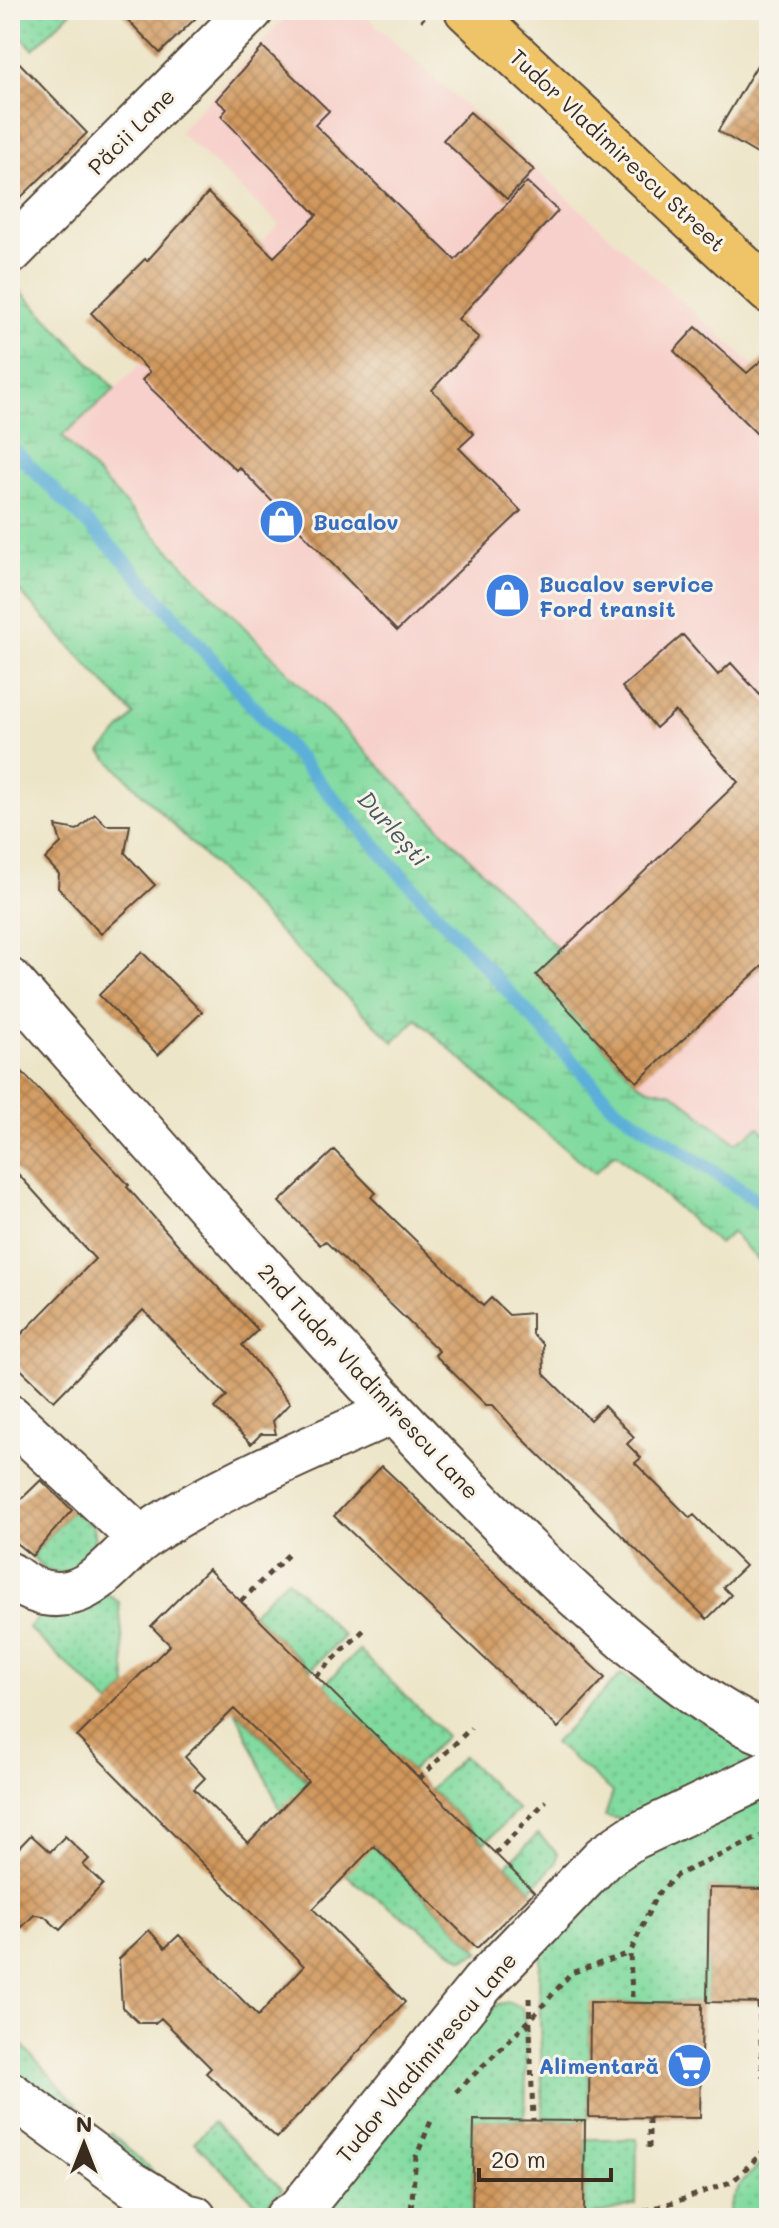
<svg xmlns="http://www.w3.org/2000/svg" width="779" height="2228" font-family="Mali,sans-serif">
  <defs>
    <pattern id="wetland-marsh" width="20" height="14" patternUnits="userSpaceOnUse" patternTransform="scale(2)"><rect width="20" height="14" fill="#81da9f"/><path d="M1 5h8M5 5V1M11 12h8M15 12V8" fill="none" stroke="#70bb88"/></pattern>
    <pattern id="park-dots" width="8" height="8" patternUnits="userSpaceOnUse" patternTransform="scale(2)"><rect width="8" height="8" fill="#81da9f"/><path d="M2 2h.1M6 6h.1" fill="none" stroke="#70bb88" stroke-width="1.8" stroke-linecap="round"/></pattern>
    <pattern id="building-cross-hatch" width="8" height="8" patternUnits="userSpaceOnUse" patternTransform="scale(2)"><rect width="8" height="8" fill="#d1985d"/><path d="M0 0l8 8M0 8l8-8" fill="none" stroke="#ab7c4c"/></pattern>
  </defs>
  <rect width="100%" height="100%" fill="#f7f3e8"/>
  <filter id="ink" filterUnits="userSpaceOnUse"><feTurbulence type="fractalNoise" baseFrequency=".0125" numOctaves="2"/><feDisplacementMap in="SourceGraphic" scale="16" xChannelSelector="R" yChannelSelector="G"/><feConvolveMatrix kernelMatrix="1 2 1 2 8 2 1 2 1" color-interpolation-filters="sRGB"/></filter>
  <filter id="wash" filterUnits="userSpaceOnUse"><feTurbulence type="fractalNoise" baseFrequency=".006" numOctaves="4" result="noise"/><feDisplacementMap in="SourceGraphic" scale="32" xChannelSelector="R" yChannelSelector="G"/><feGaussianBlur stdDeviation="1.8" result="paint"/><feColorMatrix in="noise" values="0 0 0 0 0 0 0 0 0 0 0 0 0 0 0 0 0 1.4 0 .05"/><feComposite in="paint" operator="in"/></filter>
  <g filter="url(#wash)">
    <rect width="100%" height="100%" fill="#ede5c8"/>
    <path fill="#f7d0cb" d="M292,10H359L754,366L769,372V1137L759,1127L736,1144L673,1093L649,1088L637,1082L536,975L560,951L62,435L115,389L279,224L179,132Z"/>
    <path fill="url(#wetland-marsh)" stroke="#5e825e" stroke-width="2" d="M19,289L115,389L62,436L140,520L560,951L536,975L637,1082L649,1088L673,1093L736,1143L759,1127L769,1137V1272L732,1232L719,1244L615,1153L595,1173L496,1091L417,1019L394,1042L301,954L101,752L134,715L10,581V295Z"/>
    <path fill="url(#park-dots)" stroke="#5e825e" stroke-width="2" d="M10,10H69L71,12L33,49L10,25Z
      M72,1510L93,1526C94,1536 97,1548 92,1557C84,1571 60,1576 46,1570C41,1567 36,1560 32,1556Z
      M287,1579L344,1636L310,1670L252,1613Z
      M107,1594L119,1602L127,1687L110,1704L28,1628L47,1610Z
      M359,1650L446,1736L411,1771L324,1685Z
      M621,1674L764,1757L629,1821L605,1816L613,1792L554,1743Z
      M235,1710L480,1952L463,1959L357,1884L285,1820Z
      M463,1756L518,1810L485,1843L430,1789Z
      M769,1792V1889L709,1888L707,2002L590,2003L589,2117L585,2121L543,2120L539,1983L541,1946L566,1918L643,1853Z
      M538,1834L557,1853L556,1863L531,1889L507,1865Z
      M509,2002L522,2008L527,2031L525,2120H474L472,2218H334L330,2215V2205L477,2023L498,2004Z
      M10,2032L106,2137L111,2133L176,2193L10,2076Z
      M214,2122L282,2190L262,2209L194,2142Z
      M585,2139H637L636,2204L584,2217Z
      M769,2156V2218H728C731,2186 747,2178 769,2156Z"/>
    <g fill="none" stroke-linecap="round" stroke-linejoin="round">
      <path stroke="#5cafd8" stroke-width="14" d="M10,446L126,562L387,859L614,1107L769,1208"/>
    </g>
    <g id="blocks">
      <path fill="url(#building-cross-hatch)" fill-rule="evenodd" d="M118,10H204L160,53Z
        M769,45V161L718,131Z
        M263,47L329,111L315,125L455,260L527,182L558,211L458,319L479,338L432,390L474,434L459,448L521,511L397,631L239,467L236,470L142,380L150,372L91,313L145,259L147,261L208,193L274,257L317,215L221,116L227,109L216,100Z
        M10,53L87,133L10,208Z
        M470,112L534,170L507,199L443,140Z
        M696,327L747,373L769,354V446L674,351Z
        M683,635L718,675L731,663L769,705V960L637,1082L536,975L738,782L675,711L656,728L622,687Z
        M95,814L106,825H130L125,853L155,885L101,934L58,888L59,874L45,859L61,843L56,826L77,830Z
        M142,952L202,1012L158,1055L99,995Z
        M10,1059L129,1185L127,1187L182,1249L258,1330L242,1345L290,1403L273,1421L276,1434H261L251,1444L215,1408L227,1396L143,1310L54,1401L10,1359V1346L95,1259L10,1165Z
        M334,1150L376,1193L371,1197L483,1306L491,1298L509,1315L532,1313V1334L543,1344L544,1374L590,1420L604,1406L634,1437L627,1444L641,1458L635,1463L690,1518L694,1515L745,1566L723,1587L731,1595L707,1619L520,1436L493,1405H486L435,1355L439,1351L325,1241L320,1245L279,1202Z
        M382,1466L605,1678L558,1728L334,1516Z
        M41,1480L72,1510L32,1556L10,1538V1510Z
        M208,1569L534,1892L477,1948L374,1846L313,1909L405,2002L277,2138L206,2073L211,2068L161,2018L155,2023H139L122,2007L119,1959L149,1930L165,1948L179,1935L258,2016L304,1966L77,1737L170,1645L151,1626ZM234,1709L308,1781L248,1843L194,1789L205,1778L185,1757Z
        M31,1835L50,1852L65,1836L89,1859L83,1865L103,1884L60,1930L44,1916L34,1915L20,1929L10,1920V1857Z
        M709,1888L769,1889V2003L707,2002Z
        M590,2002L702,2004L700,2118L589,2117Z
        M474,2120L585,2121L584,2218H472Z"/>
    </g>
  </g>
  <g filter="url(#ink)">
    <use href="#blocks" fill-opacity="0" stroke="#564638" stroke-width="2"/>
    <g fill="none" stroke-linecap="round" stroke-linejoin="round">
      <defs>
        <path id="minor" d="M10,252L251,10
          M10,981C166,1157 319,1337 483,1505C543,1566 603,1624 671,1675C701,1698 733,1721 769,1734
          M10,1417L141,1539
          M10,1575C28,1590 49,1598 72,1592C99,1585 119,1556 140,1540C154,1529 171,1519 187,1510C253,1472 324,1443 392,1412
          M10,2094L132,2184L185,2216L194,2218
          M287,2218L299,2211L482,1984L604,1857L632,1838L769,1773"/>
        <path id="major" d="M467,10L769,291"/>
      </defs>
      <use href="#minor" stroke="#564638" stroke-width="48"/>
      <use href="#major" stroke="#564638" stroke-width="48"/>
      <path stroke="#564638" stroke-width="5" stroke-dasharray="6 6" stroke-linecap="butt" d="M413,10L424,20
        M241,1601L290,1553
        M316,1676L367,1627
        M419,1779L471,1728
        M495,1854L546,1801
        M632,1997L630,1953L656,1896L677,1875L769,1833
        M529,1998L533,2120
        M759,2003L763,2077
        M456,2092L531,2019L571,1973L630,1953
        M649,2118V2148
        M404,2218L411,2210L416,2157L431,2121
        M622,2218L687,2198L733,2181L769,2146"/>
      <use href="#minor" stroke="#fff" stroke-width="44"/>
      <use href="#major" stroke="#efc469" stroke-width="44"/>
    </g>
  </g>
  <defs>
    <symbol id="shop-disc" viewBox="-11 -11 22 22"><circle r="9.5" fill="#3f7fe0" stroke="#f7f3e8"/><path d="M-5-2.5h2.3a2.7 3.5 0 0 1 5.4 0H5L5.5 6h-11ZM-1.5-2.5h3a1.5 2.3 0 0 0-3 0Z" fill="#fff"/></symbol>
    <symbol id="supermarket-disc" viewBox="-11 -11 22 22"><circle r="9.5" fill="#3f7fe0" stroke="#f7f3e8"/><path d="M-6-5.5h2.5l.6 2H6L4.5 2H-2.5L-4.4-4H-6ZM-1.5 3.2a1.3 1.3 0 1 0 .1 0ZM3 3.2a1.3 1.3 0 1 0 .1 0Z" fill="#fff"/></symbol>
  </defs>
  <g fill-rule="evenodd">
    <use href="#shop-disc" x="256" y="496" width="51" height="51"/>
    <use href="#shop-disc" x="482" y="570" width="51" height="51"/>
    <use href="#supermarket-disc" x="664" y="2040" width="51" height="51"/>
  </g>
  <g text-anchor="middle" dominant-baseline="central" stroke-width="6" stroke-linejoin="round" paint-order="stroke">
    <g font-size="22" fill="#3b2a1e" stroke="#f7f3e8">
      <text transform="translate(131 131) rotate(-45)">Păcii Lane</text>
      <text transform="translate(618 150) rotate(43)">Tudor Vladimirescu Street</text>
      <text transform="translate(369 1381) rotate(47)">2nd Tudor Vladimirescu Lane</text>
      <text transform="translate(426 2057) rotate(-50)">Tudor Vladimirescu Lane</text>
    </g>
    <g font-size="22" font-weight="bold" fill="#366cbe" stroke="#f7f3e8" text-anchor="start">
      <text x="313" y="521">Bucalov</text>
      <text x="539" y="583">Bucalov service<tspan x="539" dy="25">Ford transit</tspan></text>
      <text x="659" y="2065" text-anchor="end">Alimentară</text>
    </g>
    <g font-size="24" font-style="italic" fill="#47595f" stroke="#f7f3e8">
      <text transform="translate(394 828) rotate(48)">Durlești</text>
    </g>
  </g>
  <rect width="779" height="2228" fill="none" stroke="#f7f3e8" stroke-width="40"/>
  <g transform="translate(84 2144)" stroke="#f7f3e8" stroke-width="6" paint-order="stroke">
  <path d="M0-6L14 30L0 20L-14 30Z" fill="#3b2a1e"/>
  <text y="-12" font-size="22" font-weight="bold" text-anchor="middle" fill="#3b2a1e">N</text>
  </g>
  <path d="M479 2168v12h132v-12" fill="none" stroke="#3b2a1e" stroke-width="4"/>
  <text x="491" y="2168" font-size="24" fill="#3b2a1e" stroke="#f7f3e8" stroke-width="6" paint-order="stroke">20 m</text>
</svg>
